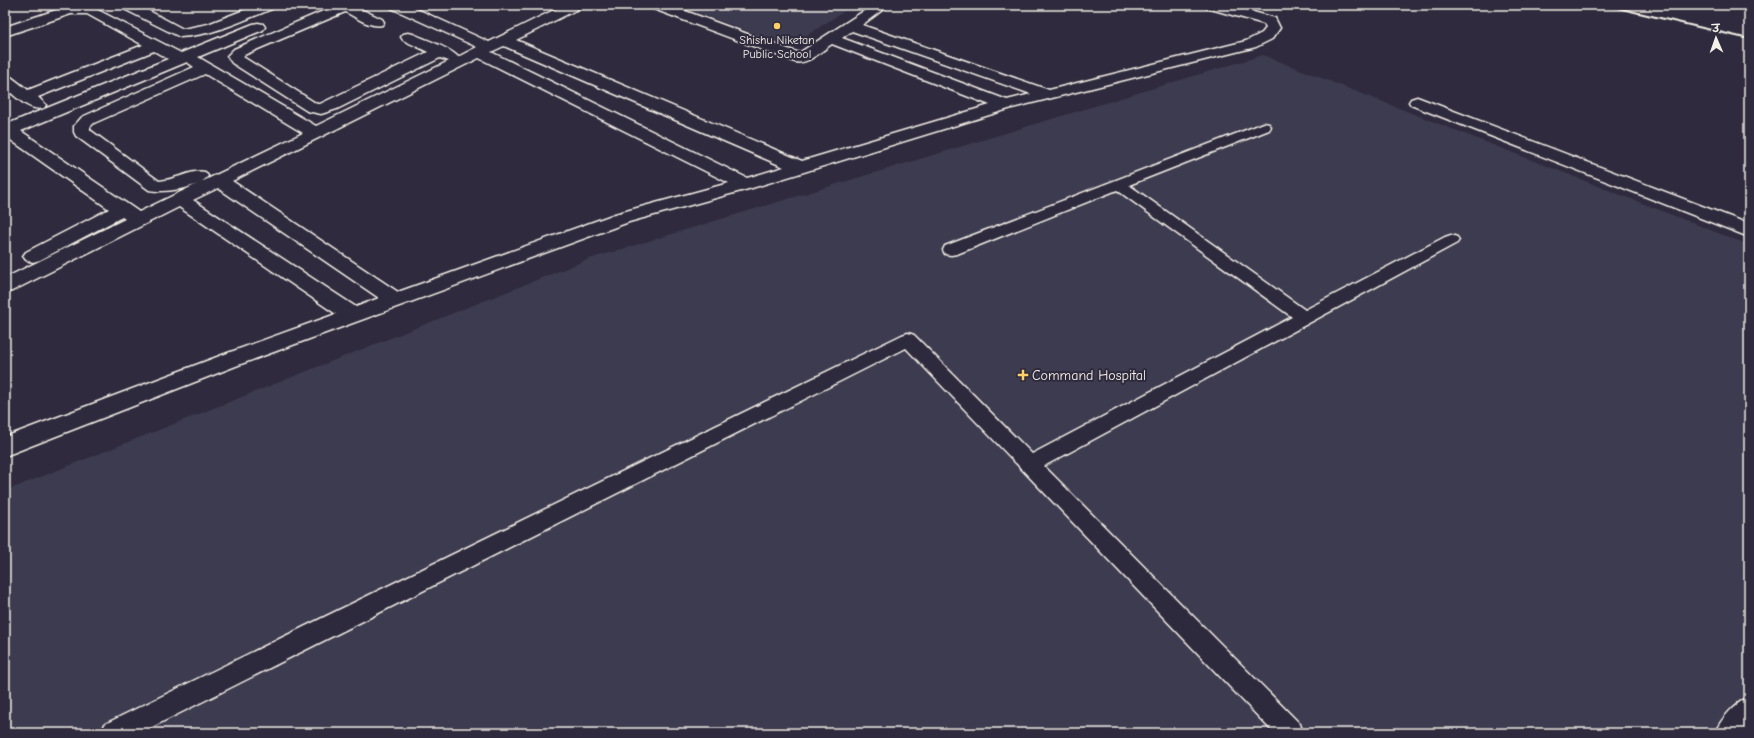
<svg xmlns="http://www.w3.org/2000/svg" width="1754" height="738" font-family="'Comic Neue','Playpen Sans Deva',sans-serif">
  <rect width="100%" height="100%" fill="#2f2a3d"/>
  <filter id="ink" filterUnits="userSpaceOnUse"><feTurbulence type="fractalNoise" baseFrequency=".025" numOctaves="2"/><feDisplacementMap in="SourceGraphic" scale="8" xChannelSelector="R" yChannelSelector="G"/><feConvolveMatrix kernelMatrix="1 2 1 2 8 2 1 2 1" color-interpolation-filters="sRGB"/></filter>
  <g filter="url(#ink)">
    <path fill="#3c3a50" d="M677,5H854L789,47Z
      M1263,55L1749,245V733H5V491L589,259Z"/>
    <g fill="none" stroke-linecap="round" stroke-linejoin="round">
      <defs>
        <path id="service" d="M1264,123L1269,124L1271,127L1269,130L1129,185L1305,310L1445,237L1451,235L1457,237L1459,240L1457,243L1044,466L1300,724L1303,733H1274L906,348L140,733H102L105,724L902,335L908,333L914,335L1032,454L1292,317L1117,190L957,254L951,255L945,254L943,250L945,246Z
          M1749,697V727L1743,733H1715C1721,719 1735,703 1749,697Z"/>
        <path id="minor" d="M120,5H138L183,29L208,24L257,5H276L274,8C244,20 213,36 180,37L122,8Z
          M334,5H352L382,19L384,22L382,25C370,28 356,17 345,12L244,55L243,57L317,104H320L428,52L403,40L401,37L403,34L408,33L413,34C424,39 451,48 458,57L477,47L391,8L389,5H408L489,42L564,5H582L580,8L516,40L802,161L990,105L832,44C821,51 808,65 795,62L651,8L649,5H669L799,53L873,5H889L862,25L1049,90L1246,41L1262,33L1266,28L1264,24L1207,8L1205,5H1228L1275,18L1280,28L1272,39L1256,47L1012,108L752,188L629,222L241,364L5,456V437L225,354L336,314L179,207L12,291L5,293V278L125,219L122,217L40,260L33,262L26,260L23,256L26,252L109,209L5,136V125L168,59L154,51L38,97L46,105L44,108C29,112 16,96 5,88V75L11,77L28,90L143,45L87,14H71L5,36V27L65,7L90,6L181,53L253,24L258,23L263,24L265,27L263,30L198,57L316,126L449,61L440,58L337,109L321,114L307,111L232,63L227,56L234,49L335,6ZM852,31L1031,94L1007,100L842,38ZM504,46L784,167L747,178L491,52ZM479,58L729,183L615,214L398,292L232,181ZM187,62L194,67L82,117L74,126V132L76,136L149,190C163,193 199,189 208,176L205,172C193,169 175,180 159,181L90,130V127L94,123L205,74L303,133L139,212L21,131ZM218,188L379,298L356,307L193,200Z
          M1417,97L1749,224V237L1411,105L1409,102L1411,99Z"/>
      </defs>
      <use href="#service" stroke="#f4f1e8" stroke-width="3"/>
      <use href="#minor" stroke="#f4f1e8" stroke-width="3"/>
      <use href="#service" fill="#2f2a3d" fill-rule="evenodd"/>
      <use href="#minor" fill="#2f2a3d" fill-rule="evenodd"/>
      <path stroke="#f4f1e8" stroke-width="2" d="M1605,5L1749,39"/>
    </g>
  </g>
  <g fill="#ffd166" stroke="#2f2a3d" stroke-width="1.5">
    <circle cx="777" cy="26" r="4"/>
    <path d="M1021 369h4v4h4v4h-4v4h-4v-4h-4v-4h4z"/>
  </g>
  <g text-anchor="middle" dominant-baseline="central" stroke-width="4" stroke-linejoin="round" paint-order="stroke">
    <g font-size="12" fill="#f4f1e8" stroke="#2f2a3d">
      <text x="777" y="40">Shishu Niketan<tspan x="777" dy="14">Public School</tspan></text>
    </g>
    <g font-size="14" fill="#f4f1e8" stroke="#2f2a3d" text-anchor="start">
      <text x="1032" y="375">Command Hospital</text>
    </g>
  </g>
  <rect width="1754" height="738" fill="none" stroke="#2f2a3d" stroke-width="20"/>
  <rect x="10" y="10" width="1734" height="718" fill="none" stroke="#f4f1e8" stroke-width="1.5" filter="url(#ink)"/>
  <g transform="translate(1716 38) rotate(358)" stroke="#2f2a3d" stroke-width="3" paint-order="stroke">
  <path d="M0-3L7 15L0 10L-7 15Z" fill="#f4f1e8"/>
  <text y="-6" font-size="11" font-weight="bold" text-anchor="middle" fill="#f4f1e8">उ</text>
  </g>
</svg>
